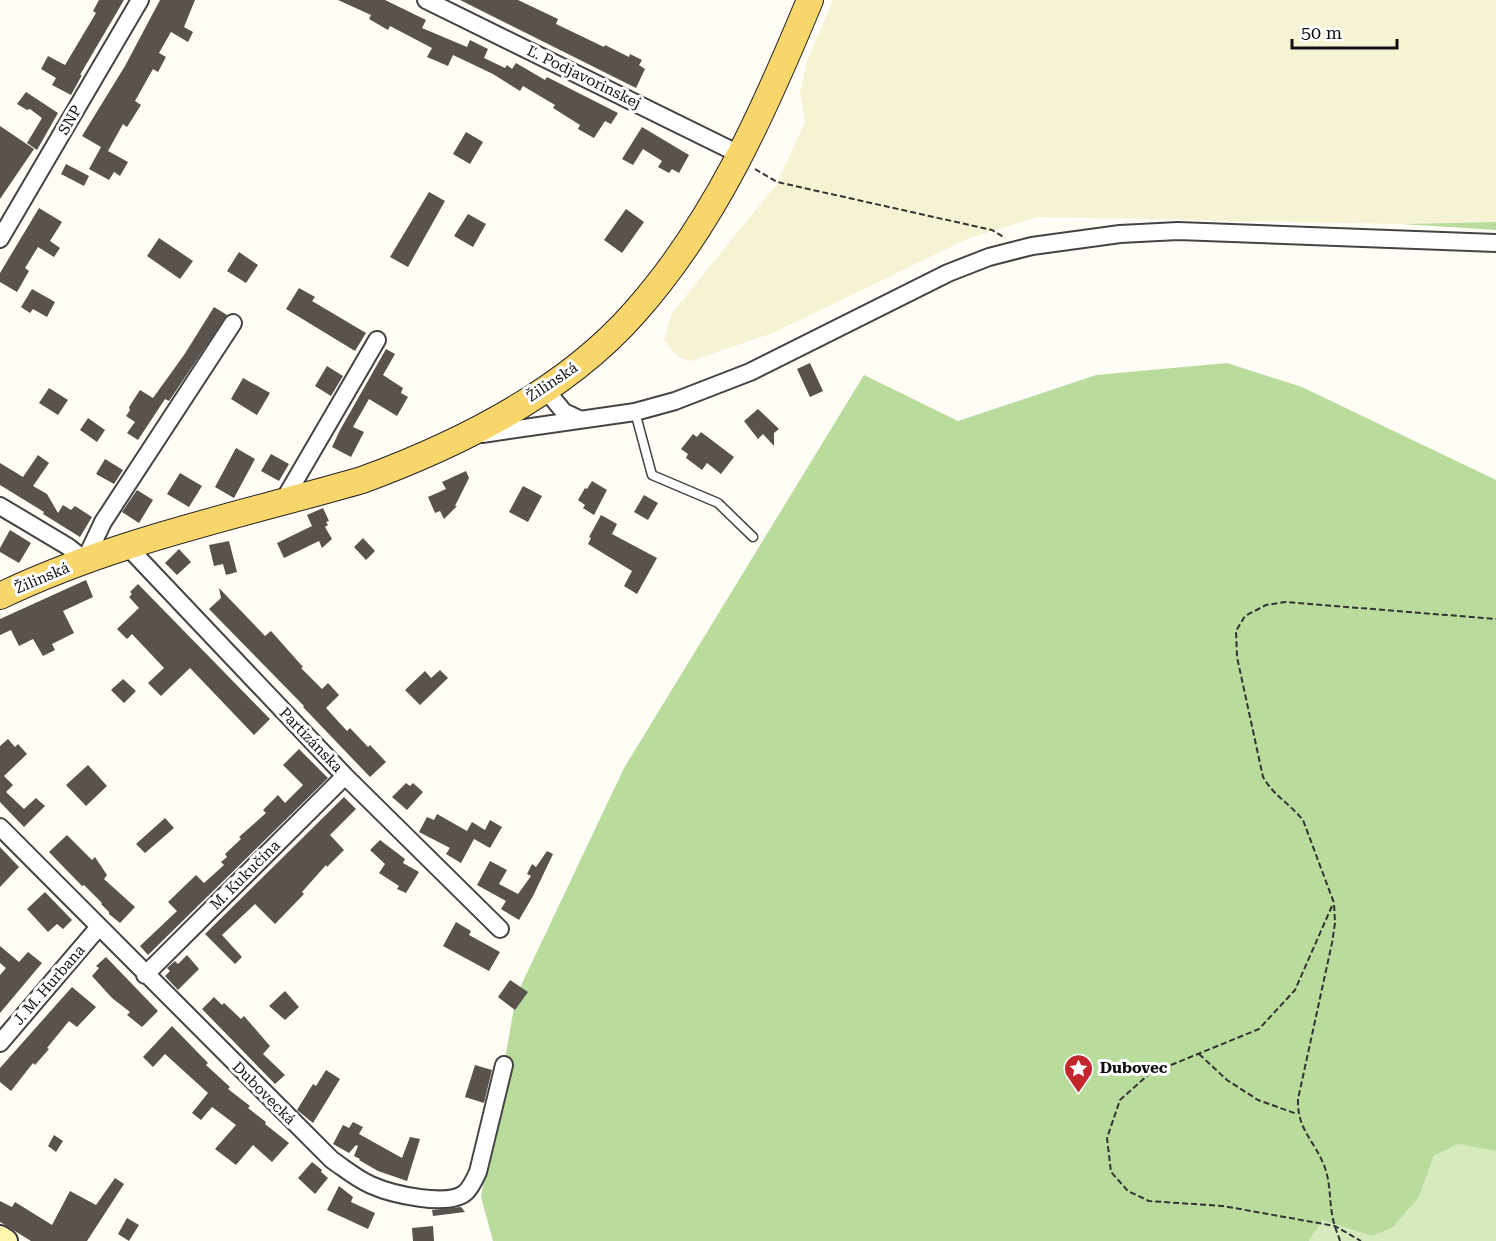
<svg xmlns="http://www.w3.org/2000/svg" width="1496" height="1241" font-family="'Roboto Serif',serif">
  <rect width="100%" height="100%" fill="#fffdf5"/>
  <path fill="#f6f3d4" d="M833,0H1496V222L1402,224L1037,217L967,239L773,333L691,361L678,357L664,340L672,313L776,185L805,122L800,93L806,64Z"/>
  <path fill="#d5ebbd" d="M1458,1144L1496,1151V1241H1309L1321,1220L1371,1236L1419,1197L1434,1156Z"/>
  <path fill="#b9dc9c" d="M1496,222V230L1402,224Z
    M1227,363L1302,387L1496,480V1151L1458,1144L1434,1156L1419,1197L1392,1228L1371,1236L1322,1220L1309,1241H493L481,1197L516,996L624,768L864,375L958,421L1096,375Z"/>
  <path fill="#5a524d" d="M99,0H124L80,75H82L71,95L52,85L56,78L41,69L48,56L65,65L96,13L93,11Z
    M160,0H195L184,27L193,32L188,42L171,32L159,53L166,57L158,72L153,69L135,101L141,105L127,127L123,124L108,151L128,162L120,176L114,172L109,180L89,169L101,147L82,136L125,66Z
    M338,0H385L426,20L422,28L467,47L470,40L488,49L484,58L505,68L507,65L512,69L516,63L545,80L547,77L618,113L611,124L605,121L594,138L578,129L580,125L553,108L555,105L523,86L520,91L493,74L453,55L448,66L427,57L432,48L390,26L388,30L369,19L371,15Z
    M460,0H518L558,19L556,24L604,47L605,45L629,57L630,54L642,60L639,65L645,69L636,88Z
    M26,92L58,113L37,150L27,143L42,118L30,109L27,110L17,104Z
    M0,126L34,149L0,199Z
    M642,127L689,155L679,173L672,169L669,173L658,167L662,161L643,149L633,165L622,159Z
    M466,132L483,142L470,164L453,154Z
    M66,164L89,176L84,186L61,174Z
    M429,192L445,201L408,267L390,257Z
    M39,208L62,222L50,241L60,248L54,257L38,247L25,268L29,271L17,292L0,282V273Z
    M626,209L644,222L622,253L604,240Z
    M468,214L486,224L473,247L454,236Z
    M159,238L193,261L180,279L147,256Z
    M239,252L258,265L246,283L227,271Z
    M299,288L315,297L312,301L366,333L355,351L286,309Z
    M32,289L55,302L47,317L33,309L30,313L21,307Z
    M214,307L227,315L169,401L165,399L138,440L127,433L135,422L126,416L130,410L129,407L140,390L153,398L184,355Z
    M386,349L395,354L383,375L403,388L401,393L408,397L397,416L369,399L353,427L364,432L351,457L332,447L340,430Z
    M810,363L823,391L810,397L797,369Z
    M327,366L343,376L331,396L315,386Z
    M243,378L270,393L257,415L231,399Z
    M49,388L68,400L58,415L39,403Z
    M758,409L779,429L774,433V446L763,434L758,439L744,421Z
    M88,418L105,430L97,442L80,430Z
    M701,432L734,457L721,474L707,463L702,470L686,458L688,454L681,449L693,434L697,437Z
    M236,448L255,459L234,498L215,487Z
    M271,454L289,464L279,481L261,471Z
    M38,455L49,463L33,486L47,494L58,513L63,505L71,510L75,506L92,517L80,537L43,514L44,512L0,485V463L23,477Z
    M105,459L123,470L114,484L96,474Z
    M466,471L469,478L455,506H457L444,519L440,511L435,513L428,497L446,489L442,482Z
    M180,473L202,486L189,507L167,494Z
    M592,481L607,490L594,515L583,508L585,505L578,500L585,488L587,489Z
    M523,486L542,496L528,522L509,512Z
    M137,490L153,500L139,523L122,512Z
    M644,495L658,503L648,520L634,512Z
    M323,508L329,521L326,522L328,525L325,527L332,539L322,548L319,541L284,558L277,543L312,526L307,515Z
    M601,515L617,524L612,534L657,558L637,594L624,586L632,571L588,544L591,538L589,537Z
    M10,530L31,543L19,563L0,552V548Z
    M363,538L375,551L366,560L354,547Z
    M229,541L237,572L226,575L223,564L214,566L209,545Z
    M179,549L191,562L177,575L165,563Z
    M86,580L93,597L63,611L74,633L52,644L55,650L43,656L33,639L19,646L11,630L0,635V619Z
    M138,584L270,719L254,735L190,668L161,696L148,683L164,668L132,634L127,639L117,629L139,608L129,597L132,594L130,592Z
    M219,588L265,636L271,631L303,667L301,668L322,689L328,683L339,695L326,708L347,731L350,728L368,747L370,745L386,762L370,777L303,707L304,706L209,609L221,598Z
    M440,670L448,678L420,705L405,690L425,671L431,678Z
    M123,679L136,691L124,703L111,690Z
    M8,739L15,747L18,744L27,754L4,776L13,785L6,792L24,809L36,798L45,806L24,827L0,802V746Z
    M299,749L328,778L148,955L140,946L177,911L168,902L196,875L204,883L224,865L221,862L227,857L225,854L241,839L239,837L266,813L263,810L278,795L285,803L303,785L283,765Z
    M88,765L107,786L86,806L66,785Z
    M406,783L410,786L413,783L423,792L407,810L392,797Z
    M344,797L356,809L330,835L344,850L327,867L326,865L302,892L304,894L275,924L255,904L222,935L242,957L235,964L205,934Z
    M437,814L467,831L472,822L485,830L490,820L502,827L490,848L474,839L461,863L446,854L450,848L419,832L427,817L434,820Z
    M165,818L174,828L145,853L136,844Z
    M67,835L92,860L95,857L107,875L104,879L135,907L120,923L109,914V912L101,904L102,903L84,885L82,886L49,852Z
    M380,840L405,859L403,863L419,872L406,893L397,889L399,886L379,873L385,864L370,850Z
    M0,847L19,867L0,887Z
    M547,851L553,854L533,896L519,920L501,909L506,901L477,885L490,861L507,870L499,884L518,894L531,876L527,874L532,864L536,867Z
    M45,892L72,920L63,929L57,924L48,932L27,909Z
    M456,922L471,931L469,935L500,952L489,971L443,946Z
    M0,946L19,962L28,952L42,963L0,1013V975L6,968L0,963Z
    M187,955L199,969L178,990L165,976L170,971L167,968L175,961L178,964Z
    M106,957L158,1011L142,1027L127,1015L130,1012L112,998L92,976L99,968L96,966Z
    M510,980L528,992L515,1010L498,997Z
    M72,987L96,1007L77,1027L69,1021L47,1048L49,1049L35,1065L33,1063L11,1091L0,1082V1068Z
    M285,991L299,1007L285,1020L269,1006Z
    M214,997L222,1005L224,1003L241,1019L244,1016L270,1046L263,1054L285,1075L275,1084L202,1009Z
    M172,1026L208,1063L206,1065L230,1087L228,1089L250,1106L248,1108L266,1122L265,1124L289,1143L272,1162L253,1145L236,1165L215,1149L236,1125L212,1107L201,1120L192,1113L208,1093L165,1054L153,1067L143,1057Z
    M475,1065L492,1070L484,1103L465,1097Z
    M326,1070L340,1079L313,1123L297,1110L313,1084L316,1086Z
    M353,1122L363,1127L359,1134L402,1158L410,1137L420,1139L407,1181L378,1171L359,1160L360,1159L354,1156L358,1146L356,1145L349,1153L333,1144L343,1125L349,1128Z
    M54,1135L63,1141L56,1152L48,1146Z
    M312,1162L322,1170L321,1172L328,1178L315,1194L298,1178Z
    M115,1178L124,1184L87,1241H31L0,1222V1201L12,1207L15,1202L52,1225L70,1191L96,1205Z
    M339,1186L353,1197L351,1202L375,1213L368,1229L327,1210Z
    M461,1207L465,1212L433,1216L432,1210Z
    M127,1218L139,1225L129,1241L118,1234Z
    M433,1226L434,1241H413L412,1228Z"/>
  <g fill="none" stroke-linecap="round" stroke-linejoin="round">
    <defs>
      <path id="lane" d="M635,412L652,475L718,503L753,537"/>
      <path id="street" d="M426,0L741,155
        M0,239L140,0
        M545,389L564,412L579,419
        M482,434L635,412L675,401L750,372L948,273L989,257L1032,246L1120,234L1178,231L1496,243
        M282,503L377,340
        M0,506L67,546L85,560L103,522L233,323
        M127,546L345,776L500,929
        M0,827L332,1160C344,1168 357,1179 371,1185C391,1194 449,1208 466,1192C472,1186 475,1178 478,1172L504,1065
        M145,975L345,776
        M0,1043L98,928"/>
      <path id="secondary" d="M0,1237L6,1241"/>
      <path id="primary" d="M0,596C114,541 241,515 362,480C460,444 565,392 635,312C715,222 764,111 810,0"/>
    </defs>
    <use href="#lane" stroke="#444" stroke-width="11"/>
    <use href="#street" stroke="#444" stroke-width="20"/>
    <use href="#secondary" stroke="#333" stroke-width="26"/>
    <use href="#primary" stroke="#222" stroke-width="28"/>
    <path stroke="#333" stroke-width="2" stroke-dasharray="6 3" stroke-linecap="butt" d="M755,169L777,182L992,230L1005,238
      M1332,906L1295,990L1259,1029L1149,1074L1120,1100L1107,1138L1111,1172L1128,1191L1149,1201L1223,1206L1335,1226L1361,1241
      M1199,1054L1227,1080L1258,1100L1297,1114
      M1340,1241C1338,1234 1334,1226 1333,1219C1329,1201 1331,1185 1325,1168C1315,1140 1297,1131 1298,1099L1332,943L1335,923L1334,903L1303,820C1289,803 1274,796 1263,777L1237,657L1236,631L1245,616L1266,605L1285,602L1496,619"/>
    <use href="#lane" stroke="#fff" stroke-width="8"/>
    <use href="#street" stroke="#fff" stroke-width="16"/>
    <use href="#secondary" stroke="#fff6b0" stroke-width="22"/>
    <use href="#primary" stroke="#f9d66b" stroke-width="26"/>
  </g>
  <defs>
    <symbol id="sight-pin" viewBox="-11 -11 22 30"><path d="M0 17L-7.5 6A9.5 9.5 0 1 1 7.5 6Z" fill="#c4262e" stroke="#fff"/><path d="M0-6L1.8-2.2L6-1.7L2.9 1.2L3.7 5.4L0 3.3L-3.7 5.4L-2.9 1.2L-6-1.7L-1.8-2.2Z" fill="#fff"/></symbol>
  </defs>
  <g fill-rule="evenodd">
    <use href="#sight-pin" x="1062" y="1052" width="33" height="45"/>
  </g>
  <g text-anchor="middle" dominant-baseline="central" stroke-width="6" stroke-linejoin="round" paint-order="stroke">
    <g font-size="15" fill="#111" stroke="#fff">
      <text transform="translate(584 77) rotate(26)">Ľ. Podjavorinskej</text>
      <text transform="translate(70 120) rotate(-60)">SNP</text>
      <text transform="translate(552 382) rotate(-34)">Žilinská</text>
      <text transform="translate(42 578) rotate(-23)">Žilinská</text>
      <text transform="translate(311 740) rotate(46)">Partizánska</text>
      <text transform="translate(245 875) rotate(-45)">M. Kukučína</text>
      <text transform="translate(49 985) rotate(-49)">J. M. Hurbana</text>
      <text transform="translate(264 1093) rotate(45)">Dubovecká</text>
    </g>
    <g font-size="15" font-weight="bold" fill="#111" stroke="#fff" text-anchor="start">
      <text x="1100" y="1068">Dubovec</text>
    </g>
  </g>
  <path d="M1292 39v9h105v-9" fill="none" stroke="#111111" stroke-width="3"/>
  <text x="1301" y="39" font-size="18" fill="#111111" stroke="#ffffff" stroke-width="4.5" paint-order="stroke">50 m</text>
</svg>
